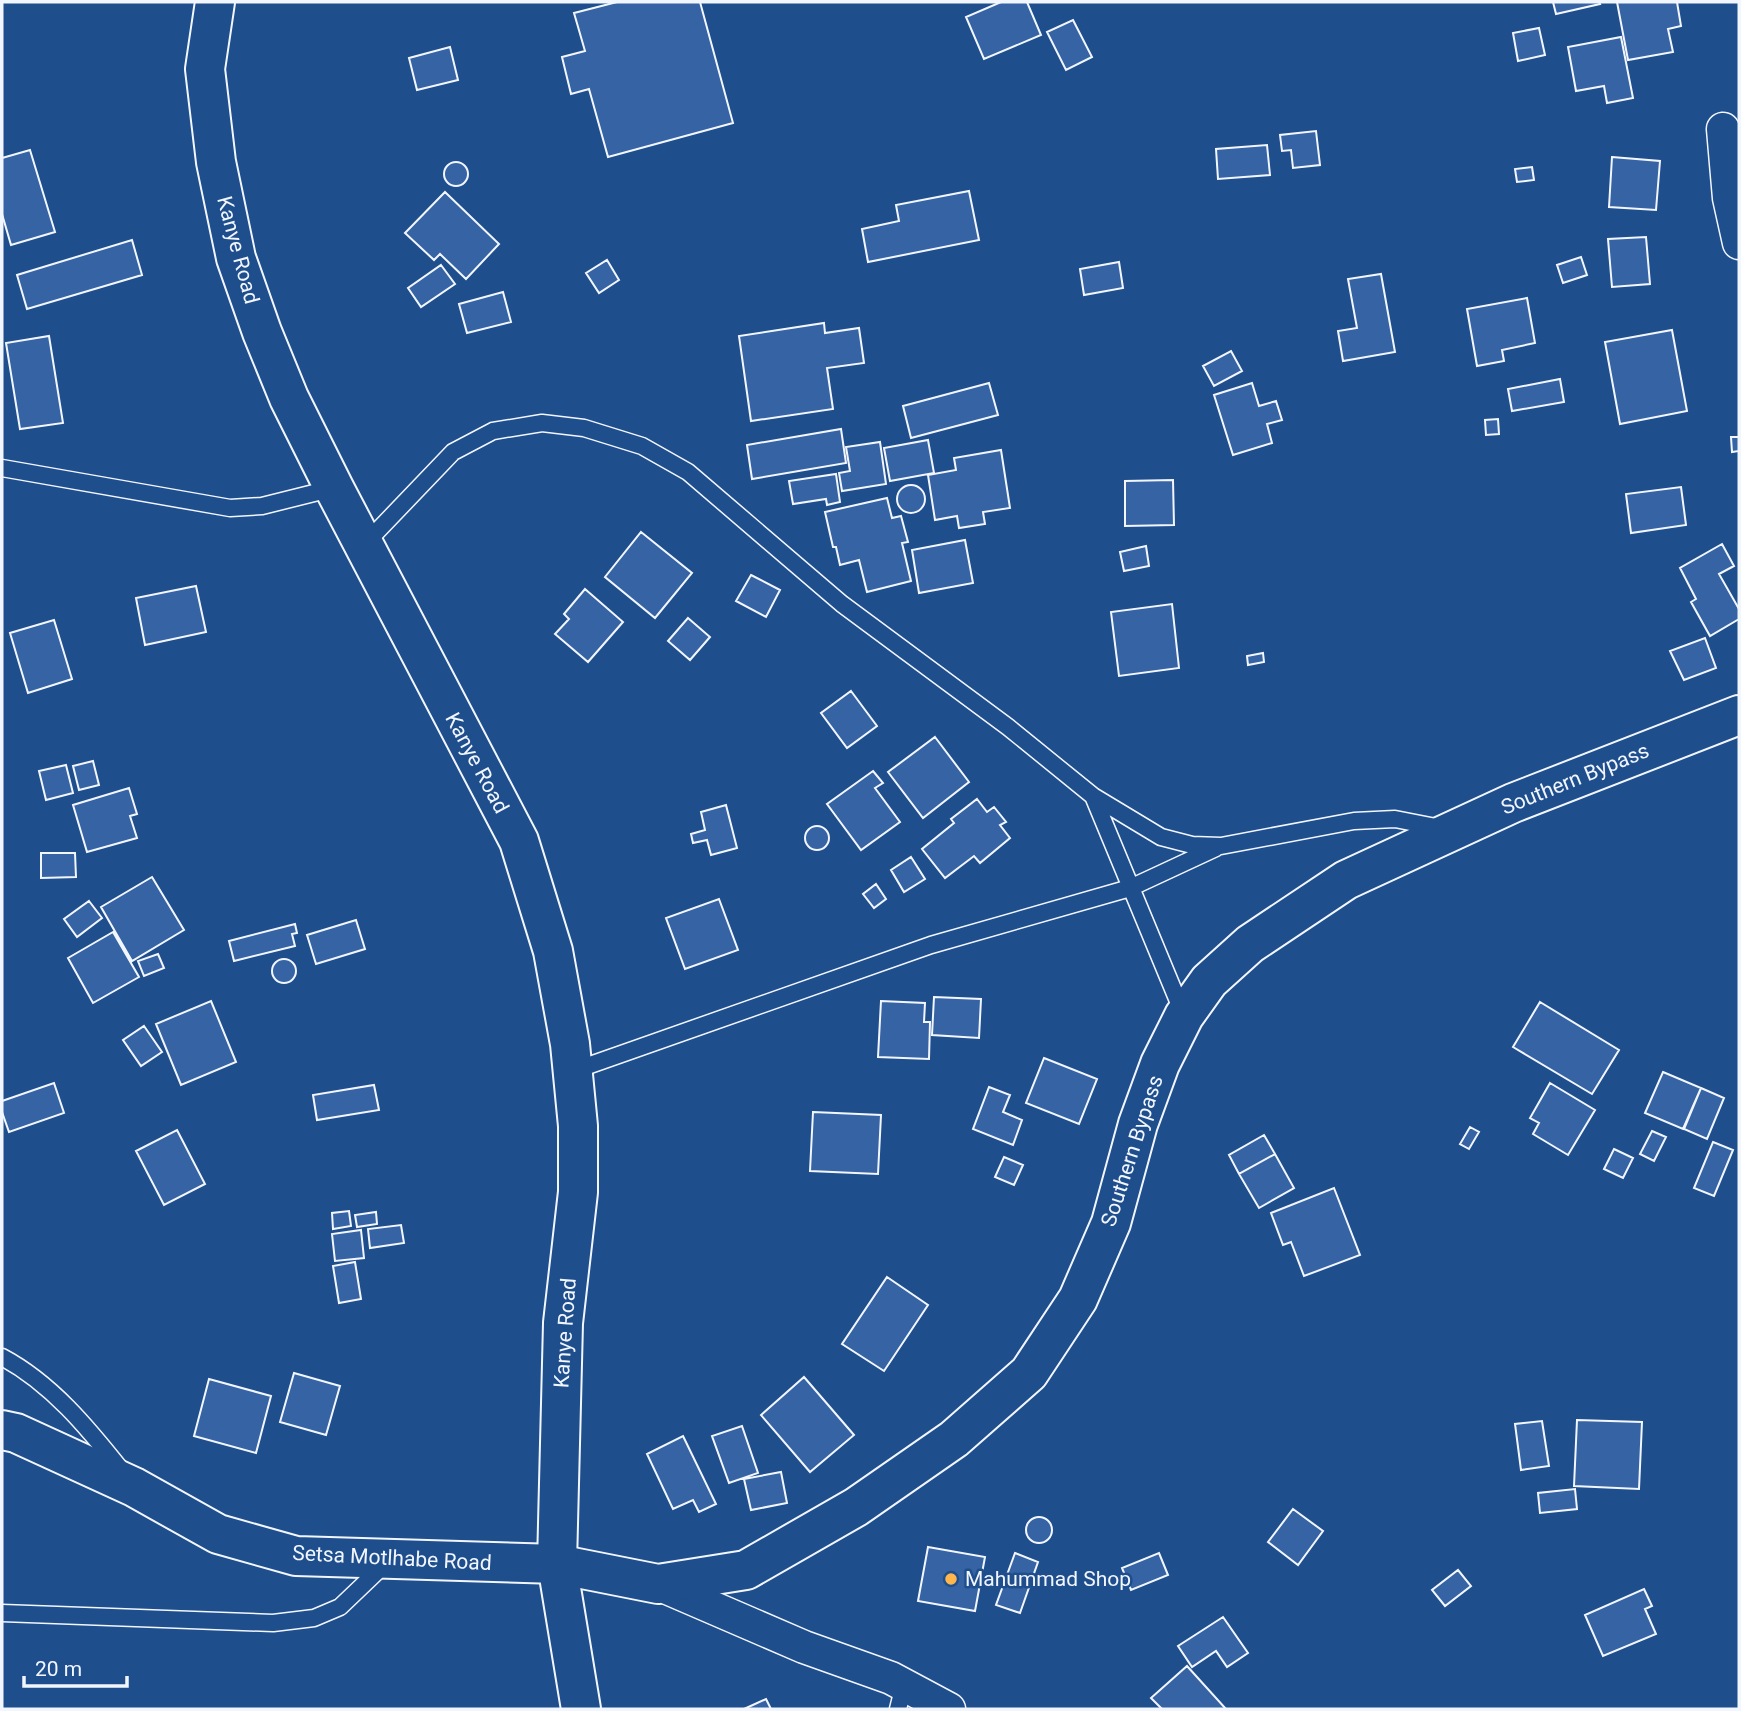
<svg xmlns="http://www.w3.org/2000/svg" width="1741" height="1711" font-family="Roboto,sans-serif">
  <rect width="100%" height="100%" fill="#1f4e8c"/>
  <path fill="#3563a3" stroke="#f2f6ff" stroke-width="2" d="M617,2H700L733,123L608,157L589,89L571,94L562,57L585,51L574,13Z
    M1001,2H1027L1041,35L984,59L966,17Z
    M1553,2H1599L1600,4L1556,14Z
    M1617,2H1677L1681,26L1668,29L1673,52L1628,60Z
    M1073,20L1092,57L1066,70L1047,32Z
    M1539,28L1545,55L1518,61L1513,33Z
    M1621,37L1633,98L1607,103L1604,86L1576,91L1568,47Z
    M450,47L458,80L417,90L409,58Z
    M1316,131L1320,165L1293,168L1291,150L1282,151L1280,135Z
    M1267,145L1270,175L1218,179L1216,149Z
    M30,150L55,232L11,245L2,214V158Z
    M1612,157L1660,161L1656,210L1609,207Z
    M444 174a12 12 0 1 1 24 0a12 12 0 1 1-24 0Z
    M1532,167L1534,180L1517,182L1515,169Z
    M969,191L979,240L868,262L862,229L899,221L896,205Z
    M445,192L499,244L466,279L440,254L434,260L405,233Z
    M1646,237L1650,284L1612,287L1608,239Z
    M132,240L142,275L27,309L17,275Z
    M1581,257L1587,275L1563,283L1557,265Z
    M607,260L619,280L599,293L586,273Z
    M1119,262L1123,288L1084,295L1080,269Z
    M441,265L455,284L421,307L408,288Z
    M1381,274L1395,352L1343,361L1338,331L1357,328L1348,279Z
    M503,292L511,322L467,333L459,304Z
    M1527,298L1535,343L1502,350L1504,361L1477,366L1467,309Z
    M824,323L825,333L859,328L864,363L827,368L833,409L751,421L739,336Z
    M1672,330L1687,411L1620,424L1605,342Z
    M49,336L63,423L20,429L6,343Z
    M1231,351L1242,371L1214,386L1203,366Z
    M1560,379L1564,402L1512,411L1508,389Z
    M989,383L998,415L911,438L903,406Z
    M1252,383L1259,406L1276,401L1282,420L1267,424L1272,443L1233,455L1214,395Z
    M1498,419L1499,434L1486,435L1485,420Z
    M841,429L846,463L752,479L747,445Z
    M1731,437H1739V451L1732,452Z
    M928,440L934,473L890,481L884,448Z
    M880,442L886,484L842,491L839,473L850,471L846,447Z
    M1001,450L1010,508L983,512L985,524L959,528L957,516L935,520L928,475L956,470L954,458Z
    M836,474L840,502L827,505L826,499L793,504L789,481Z
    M1173,480L1174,525L1125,526V481Z
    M897 499a14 14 0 1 1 28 0a14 14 0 1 1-28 0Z
    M1681,487L1686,525L1631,533L1626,494Z
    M887,498L892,518L901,516L908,542L902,543L911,581L867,592L859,560L840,565L836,547H833L825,512Z
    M641,532L692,573L655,618L605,577Z
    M965,540L973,583L919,593L912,550Z
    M1722,544L1734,566L1719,574L1739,609V619L1710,636L1691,602L1696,599L1680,568Z
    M1146,546L1149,566L1124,571L1120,552Z
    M751,575L780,590L766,617L736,601Z
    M196,586L206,632L145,645L136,598Z
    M585,589L623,622L588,662L555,634L569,619L564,614Z
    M1172,604L1179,668L1119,676L1111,612Z
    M688,618L710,637L690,660L668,641Z
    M54,620L72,679L28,693L10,633Z
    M1705,638L1716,668L1684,680L1670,651Z
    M1263,653L1264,662L1248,665L1247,656Z
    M851,691L877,726L847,748L821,713Z
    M935,737L969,782L923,818L888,772Z
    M93,761L99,785L79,790L73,766Z
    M66,765L73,793L46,800L39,771Z
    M873,771L883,783L875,788L900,822L861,850L827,804Z
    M129,788L137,814L130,816L137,838L87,852L73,805Z
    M977,799L987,812L994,807L1006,822L1000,825L1010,838L980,863L974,856L945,878L922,849L954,823L951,819Z
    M726,805L737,848L711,855L707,840L693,843L691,834L705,830L701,812Z
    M805 838a12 12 0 1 1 24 0a12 12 0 1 1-24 0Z
    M41,853H75L76,877L41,878Z
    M911,857L925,879L904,892L891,870Z
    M152,877L184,930L132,961L101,907Z
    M876,884L886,899L874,908L863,894Z
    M719,899L738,950L685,969L666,918Z
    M89,901L102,918L77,937L64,919Z
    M356,920L365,949L316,964L307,935Z
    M295,924L297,933L292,934L295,946L234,961L229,941Z
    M113,932L139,977L93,1003L68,958Z
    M158,954L164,968L144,976L138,961Z
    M272 971a12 12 0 1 1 24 0a12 12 0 1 1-24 0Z
    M934,997L981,999L979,1038L932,1035Z
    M211,1001L236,1062L181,1085L156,1024Z
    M881,1001L925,1003L924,1022H930L929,1059L878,1057Z
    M1540,1002L1619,1050L1592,1094L1513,1047Z
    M144,1026L162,1052L141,1066L123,1040Z
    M1044,1058L1097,1079L1079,1124L1026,1103Z
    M1663,1072L1701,1088L1683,1129L1645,1113Z
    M54,1083L64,1113L9,1132L2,1112V1101Z
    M1550,1083L1595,1110L1568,1155L1533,1134L1539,1123L1530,1118Z
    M374,1085L379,1110L317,1120L313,1095Z
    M989,1087L1010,1095L1003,1112L1022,1120L1013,1145L973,1129Z
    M1701,1088L1724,1098L1707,1139L1684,1129Z
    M813,1112L881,1115L878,1174L810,1171Z
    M1470,1127L1479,1132L1469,1149L1460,1144Z
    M177,1130L205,1184L164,1205L136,1151Z
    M1652,1131L1666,1137L1654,1161L1640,1154Z
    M1264,1135L1275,1154L1239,1174L1229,1155Z
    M1713,1142L1733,1150L1714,1196L1694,1188Z
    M1614,1149L1633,1158L1623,1178L1604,1169Z
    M1275,1154L1294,1188L1259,1208L1239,1174Z
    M1004,1157L1023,1165L1014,1185L995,1177Z
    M1334,1188L1360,1255L1304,1276L1291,1242L1283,1245L1271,1213Z
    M349,1211L351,1226L333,1229L332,1213Z
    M376,1212L377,1224L357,1227L355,1215Z
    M401,1225L404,1243L370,1248L368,1229Z
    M361,1230L364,1258L335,1261L332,1234Z
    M355,1262L361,1299L339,1303L333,1266Z
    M887,1277L928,1305L884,1371L842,1344Z
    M294,1373L340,1386L326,1435L280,1422Z
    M804,1377L854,1435L810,1472L761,1415Z
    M209,1379L271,1396L256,1453L194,1436Z
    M1577,1420L1642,1422L1639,1489L1574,1486Z
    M1542,1421L1549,1466L1521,1470L1515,1424Z
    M742,1426L758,1473L729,1483L712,1436Z
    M683,1436L716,1504L699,1512L693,1500L673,1509L647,1454Z
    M781,1472L787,1503L751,1510L744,1479Z
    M1575,1489L1577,1509L1540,1513L1538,1493Z
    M1293,1509L1323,1531L1298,1565L1268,1542Z
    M1026 1530a13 13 0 1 1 26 0a13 13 0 1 1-26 0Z
    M928,1547L985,1557L975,1611L918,1601Z
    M1015,1553L1038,1562L1020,1613L996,1605Z
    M1159,1553L1168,1575L1131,1590L1122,1568Z
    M1458,1570L1471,1586L1445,1606L1432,1590Z
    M1644,1589L1652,1606L1645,1609L1656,1634L1603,1656L1585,1615Z
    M1223,1617L1248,1653L1227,1667L1216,1651L1192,1667L1178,1646Z
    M1187,1666L1226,1709H1162L1151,1698Z
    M766,1699L771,1709H744Z"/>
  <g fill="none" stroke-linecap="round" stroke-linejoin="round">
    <defs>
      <path id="service" d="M2,468L230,508L262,506L334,488
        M364,545L453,452L493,431L542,423L584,428L642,446L688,472L842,604L1008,727L1093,796L1161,837L1192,845L1221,846L1354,821L1395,819L1441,828
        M1093,796L1183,1013
        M573,1071L931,945L1130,888L1216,848
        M2,1357C51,1383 88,1428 122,1471
        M2,1613L273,1623L314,1618L340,1607L385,1564
        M898,1709L904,1685"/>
      <path id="minor" d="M1723,129L1729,198L1739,243
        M658,1584L804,1647L891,1678L949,1709"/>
      <path id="tertiary" d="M2,1430L16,1433L134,1487L218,1534L296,1556L557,1564L658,1584L746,1570L856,1507L954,1439L1029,1373L1078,1299L1111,1223L1138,1124L1160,1064L1184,1016L1209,981L1250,944L1346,880L1513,803L1739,715"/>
      <path id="secondary" d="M215,2L205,69L216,162L236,258L262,332L289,398L334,488L519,841L553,951L570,1044L578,1126V1192L563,1323L557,1564L581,1709"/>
    </defs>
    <use href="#service" stroke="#f2f6ff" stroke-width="19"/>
    <use href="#minor" stroke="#f2f6ff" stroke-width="35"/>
    <use href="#tertiary" stroke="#f2f6ff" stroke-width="42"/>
    <use href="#secondary" stroke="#f2f6ff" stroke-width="42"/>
    <use href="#service" stroke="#1f4e8c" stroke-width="16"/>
    <use href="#minor" stroke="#1f4e8c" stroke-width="32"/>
    <use href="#tertiary" stroke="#1f4e8c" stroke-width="38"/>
    <use href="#secondary" stroke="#1f4e8c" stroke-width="38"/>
  </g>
  <circle fill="#ffb74d" stroke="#1f4e8c" stroke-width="2.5" cx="951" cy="1579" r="7"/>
  <g text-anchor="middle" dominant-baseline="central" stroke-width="5" stroke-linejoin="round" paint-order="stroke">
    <g font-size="21" fill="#f2f6ff" stroke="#1f4e8c">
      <text transform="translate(238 250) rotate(75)">Kanye Road</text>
      <text transform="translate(477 763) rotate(62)">Kanye Road</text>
      <text transform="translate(1575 779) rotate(-22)">Southern Bypass</text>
      <text transform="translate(1132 1151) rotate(-72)">Southern Bypass</text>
      <text transform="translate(565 1333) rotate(-86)">Kanye Road</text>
      <text transform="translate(392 1558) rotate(3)">Setsa Motlhabe Road</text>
    </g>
    <g font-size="21" fill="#f2f6ff" stroke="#1f4e8c" text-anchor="start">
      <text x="965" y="1579">Mahummad Shop</text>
    </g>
  </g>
  <rect width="1741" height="1711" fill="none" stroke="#f2f6ff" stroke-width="7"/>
  <path d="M24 1676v10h103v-10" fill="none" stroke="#f2f6ff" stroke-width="3.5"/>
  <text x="35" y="1676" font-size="21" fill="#f2f6ff" stroke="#1f4e8c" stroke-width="5" paint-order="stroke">20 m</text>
</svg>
